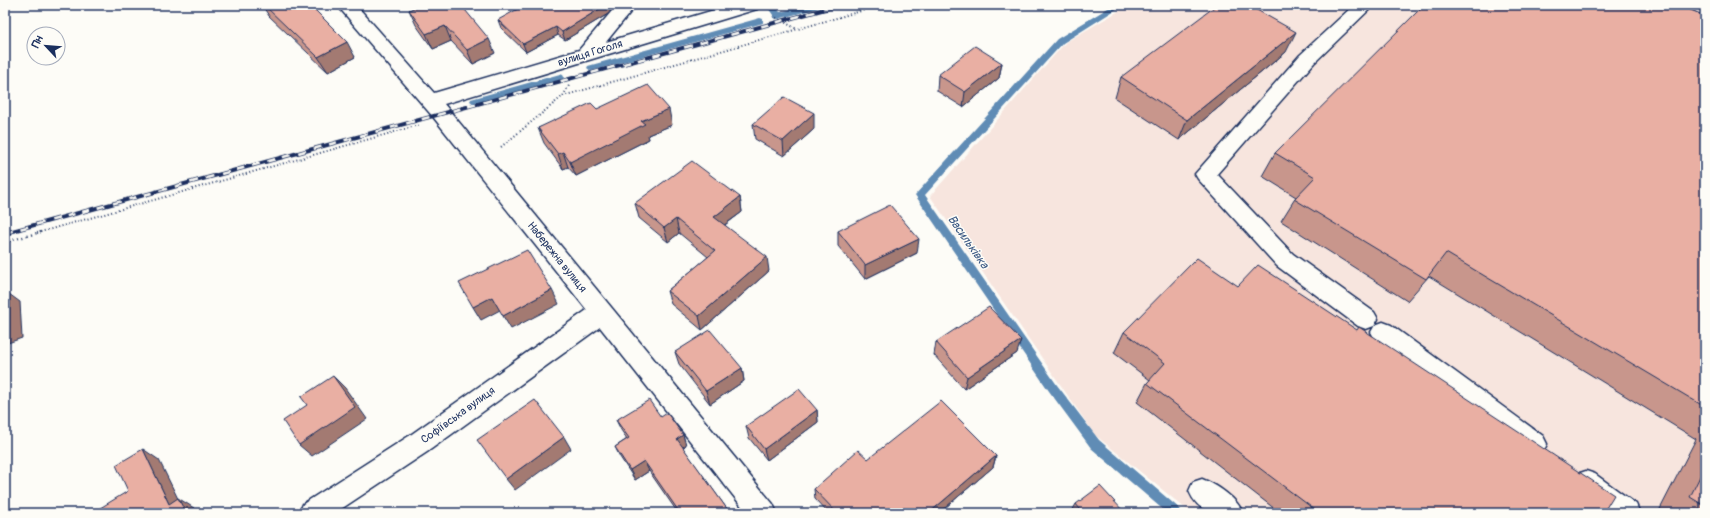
<svg xmlns="http://www.w3.org/2000/svg" width="1710" height="518" font-family="Pangolin,sans-serif">
  <rect width="100%" height="100%" fill="#fdfcf7"/>
  <filter id="ink" filterUnits="userSpaceOnUse"><feTurbulence type="fractalNoise" baseFrequency=".025" numOctaves="2"/><feDisplacementMap in="SourceGraphic" scale="8" xChannelSelector="R" yChannelSelector="G"/><feConvolveMatrix kernelMatrix="1 2 1 2 8 2 1 2 1" color-interpolation-filters="sRGB"/></filter>
  <g filter="url(#ink)">
    <path fill="#f7e5de" d="M1129,5H1705V513H1191L1095,435L930,196L1066,42Z"/>
    <g fill="none" stroke-linecap="round" stroke-linejoin="round">
      <path fill="#618cb5" fill-rule="evenodd" d="M766,5H774L780,12L809,5H823L822,7L778,19L773,18V15Z
        M1113,5H1123L1063,43L925,195L1057,385L1099,440L1180,509L1182,513H1167L1091,448L1049,391L915,195L1057,39Z
        M760,18L763,19V23L591,71L587,68L588,66Z
        M560,74L563,75L564,77L563,79L474,104L470,101L471,99Z"/>
      <defs>
        <path id="minor" d="M337,5H356L434,93L579,50L617,5H636L606,42L731,5H760L757,9L444,104L773,504L777,513H747L600,327L427,452L335,513H299L303,504L409,436L587,310L434,118Z
          M1354,5H1374L1314,63L1217,174L1293,254L1374,312L1378,319L1374,326L1366,329L1358,326L1277,266L1198,179L1195,174L1300,55Z
          M1383,322L1391,325L1543,436L1547,444L1543,452L1534,456L1525,452L1375,339L1371,332L1375,325Z
          M1586,471L1595,474L1636,504L1640,513H1606L1577,492L1573,483L1577,474Z
          M1202,479C1217,485 1237,498 1243,513C1219,513 1200,517 1189,491L1193,482Z"/>
      </defs>
      <use href="#minor" stroke="#1b2f5e" stroke-width="3"/>
      <path stroke="#1b2f5e" stroke-width="2" stroke-dasharray="1 2.5" stroke-linecap="butt" d="M773,16L797,29
        M563,96L882,5
        M501,147L563,96L570,84
        M37,233L419,125"/>
      <path stroke="#1b2f5e" stroke-width="2.5" stroke-dasharray="1 3.5" stroke-linecap="butt" d="M5,242L41,232"/>
      <use href="#minor" fill="#fdfcf7" fill-rule="evenodd"/>
      <defs>
        <path id="rail-far1" d="M5,233L840,5"/>
        <path id="rail" d="M5,233L9,232"/>
      </defs>
      <use href="#rail-far1" stroke="#1b2f5e" stroke-width="4"/>
      <use href="#rail" stroke="#1b2f5e" stroke-width="5"/>
      <use href="#rail-far1" stroke="#fdfcf7" stroke-width="2.5" stroke-dasharray="8" stroke-linecap="butt"/>
      <use href="#rail" stroke="#fdfcf7" stroke-width="3.5" stroke-dasharray="10" stroke-linecap="butt"/>
    </g>
    <path fill="#c8968c" stroke="#1b2f5e" d="M262,5H310L355,57L328,72L269,16Z
      M421,5L495,53L473,64L451,41L433,49L416,25L409,10Z
      M1686,8L1705,16V513H1658L1696,439L1429,276L1407,301L1281,221L1296,197L1262,176L1275,153Z
      M608,14L565,40L558,35L526,52L501,28L498,20Z
      M1286,52L1179,140L1115,98L1121,77Z
      M1002,63L999,78L963,107L937,91L938,75Z
      M597,109L672,125L648,135L649,139L576,176L568,167L563,169L544,143L538,128Z
      M753,124L814,129L784,156L755,139Z
      M740,197L742,212L725,225L769,271L702,330L671,304L667,291L708,257L679,233L668,242L639,218L635,203Z
      M838,231L917,253L865,279L838,246Z
      M1238,286L1603,513H1280L1137,402L1147,383L1150,380L1114,353L1124,332Z
      M936,342L1017,353L964,389L934,355Z
      M675,352L742,368L744,381L710,404L679,364Z
      M817,410L818,422L767,460L749,438L746,426Z
      M661,417L683,435L686,445L683,448L730,513H738H678L649,471L635,480L620,457L615,447L627,439L621,430L616,420Z
      M996,456L993,467L939,513H828L815,499L814,489L868,459Z
      M1076,504L1125,513H1071Z"/>
    <path fill="#a37a72" stroke="#1b2f5e" d="M606,5H615L608,14L565,40L562,32Z
      M445,26L451,41L433,49L426,34Z
      M556,27L558,35L526,52L523,44Z
      M1296,32L1286,52L1179,140L1187,120Z
      M489,39L495,53L473,64L467,50Z
      M347,42L355,57L328,72L318,57Z
      M1002,63L999,78L963,107L965,92Z
      M669,109L672,125L648,135L649,139L576,176L570,162L641,121Z
      M814,113V129L784,156L783,141Z
      M563,152L568,167L563,169L558,154Z
      M740,197L742,212L716,231L714,217Z
      M676,219L679,233L668,242L664,228Z
      M919,239L917,253L865,279V265Z
      M767,257L769,271L702,330L699,316Z
      M552,290L559,304L511,329L503,316Z
      M5,291L20,302L22,338L5,344Z
      M492,297L500,310L481,320L473,307Z
      M1021,340L1017,353L964,389L967,377Z
      M742,368L744,381L710,404L706,391Z
      M333,376L345,388L367,419L312,456L299,445Z
      M817,410L818,422L767,460L764,449Z
      M683,435L686,445L680,449L677,439Z
      M564,437L571,449L515,490L506,479Z
      M143,449L159,460L185,513L169,504Z
      M996,456L993,467L939,513H929Z
      M644,461L649,471L635,480L630,470Z
      M178,498L194,508L196,513H186Z"/>
    <path fill="#e9afa3" stroke="#1b2f5e" d="M264,5H310L347,42L318,57Z
      M421,5H461L489,39L467,50L445,26L426,34L409,10Z
      M525,5H606L562,32L556,27L523,44L498,20Z
      M1217,5H1248L1296,32L1187,120L1121,77Z
      M1424,5H1688L1686,8L1705,16V407L1446,253L1426,279L1294,199L1315,177L1275,153Z
      M975,46L1002,63L965,92L938,75Z
      M648,85L669,109L641,121L645,124L570,162L563,152L558,154L538,128L591,103L597,109Z
      M784,97L814,113L783,141L753,124Z
      M692,161L740,197L714,217L767,257L699,316L667,291L715,251L676,219L664,228L635,203Z
      M890,205L919,239L865,265L838,231Z
      M527,250L552,290L503,316L492,297L473,307L459,283Z
      M1197,258L1238,286L1258,265L1357,330L1359,327L1614,495L1603,513H1319L1147,383L1165,363L1124,332Z
      M989,307L1021,340L967,377L936,342Z
      M710,330L742,368L706,391L675,352Z
      M333,376L355,407L299,445L283,421L307,405L301,397Z
      M799,389L817,410L764,449L746,426Z
      M535,400L564,437L506,479L477,440Z
      M649,400L661,417L667,413L683,435L677,439L730,513L736,509L738,513H680L644,461L630,470L615,447L629,438L616,420Z
      M941,401L996,456L929,513H837L814,489L858,450L868,459Z
      M143,449L169,504L178,498L186,513H92L128,491L116,465Z
      M1705,466V506L1690,497Z
      M1100,486L1125,513H1083L1076,504Z"/>
  </g>
  <g text-anchor="middle" dominant-baseline="central" stroke-width="3" stroke-linejoin="round" paint-order="stroke">
    <g font-size="11" fill="#1b2f5e" stroke="#fdfcf7">
      <text transform="translate(590 53) rotate(-17)">вулиця Гоголя</text>
      <text transform="translate(557 257) rotate(51)">Набережна вулиця</text>
      <text transform="translate(458 415) rotate(-36)">Софіївська вулиця</text>
    </g>
    <g font-size="12" font-style="italic" fill="#385682" stroke="#fdfcf7">
      <text transform="translate(968 242) rotate(55)">Васильківка</text>
    </g>
  </g>
  <rect width="1710" height="518" fill="none" stroke="#fdfcf7" stroke-width="20"/>
  <rect x="10" y="10" width="1690" height="498" fill="none" stroke="#1b2f5e" stroke-width="1.5" filter="url(#ink)"/>
  <g transform="translate(46 46) rotate(296)"><circle r="19" fill="#fdfcf7" stroke="#a3aaba"/>
  <path d="M0-3L7 15L0 10L-7 15Z" fill="#1b2f5e"/>
  <text y="-6" font-size="11" font-weight="bold" text-anchor="middle" fill="#1b2f5e">Пн</text>
  </g>
</svg>
